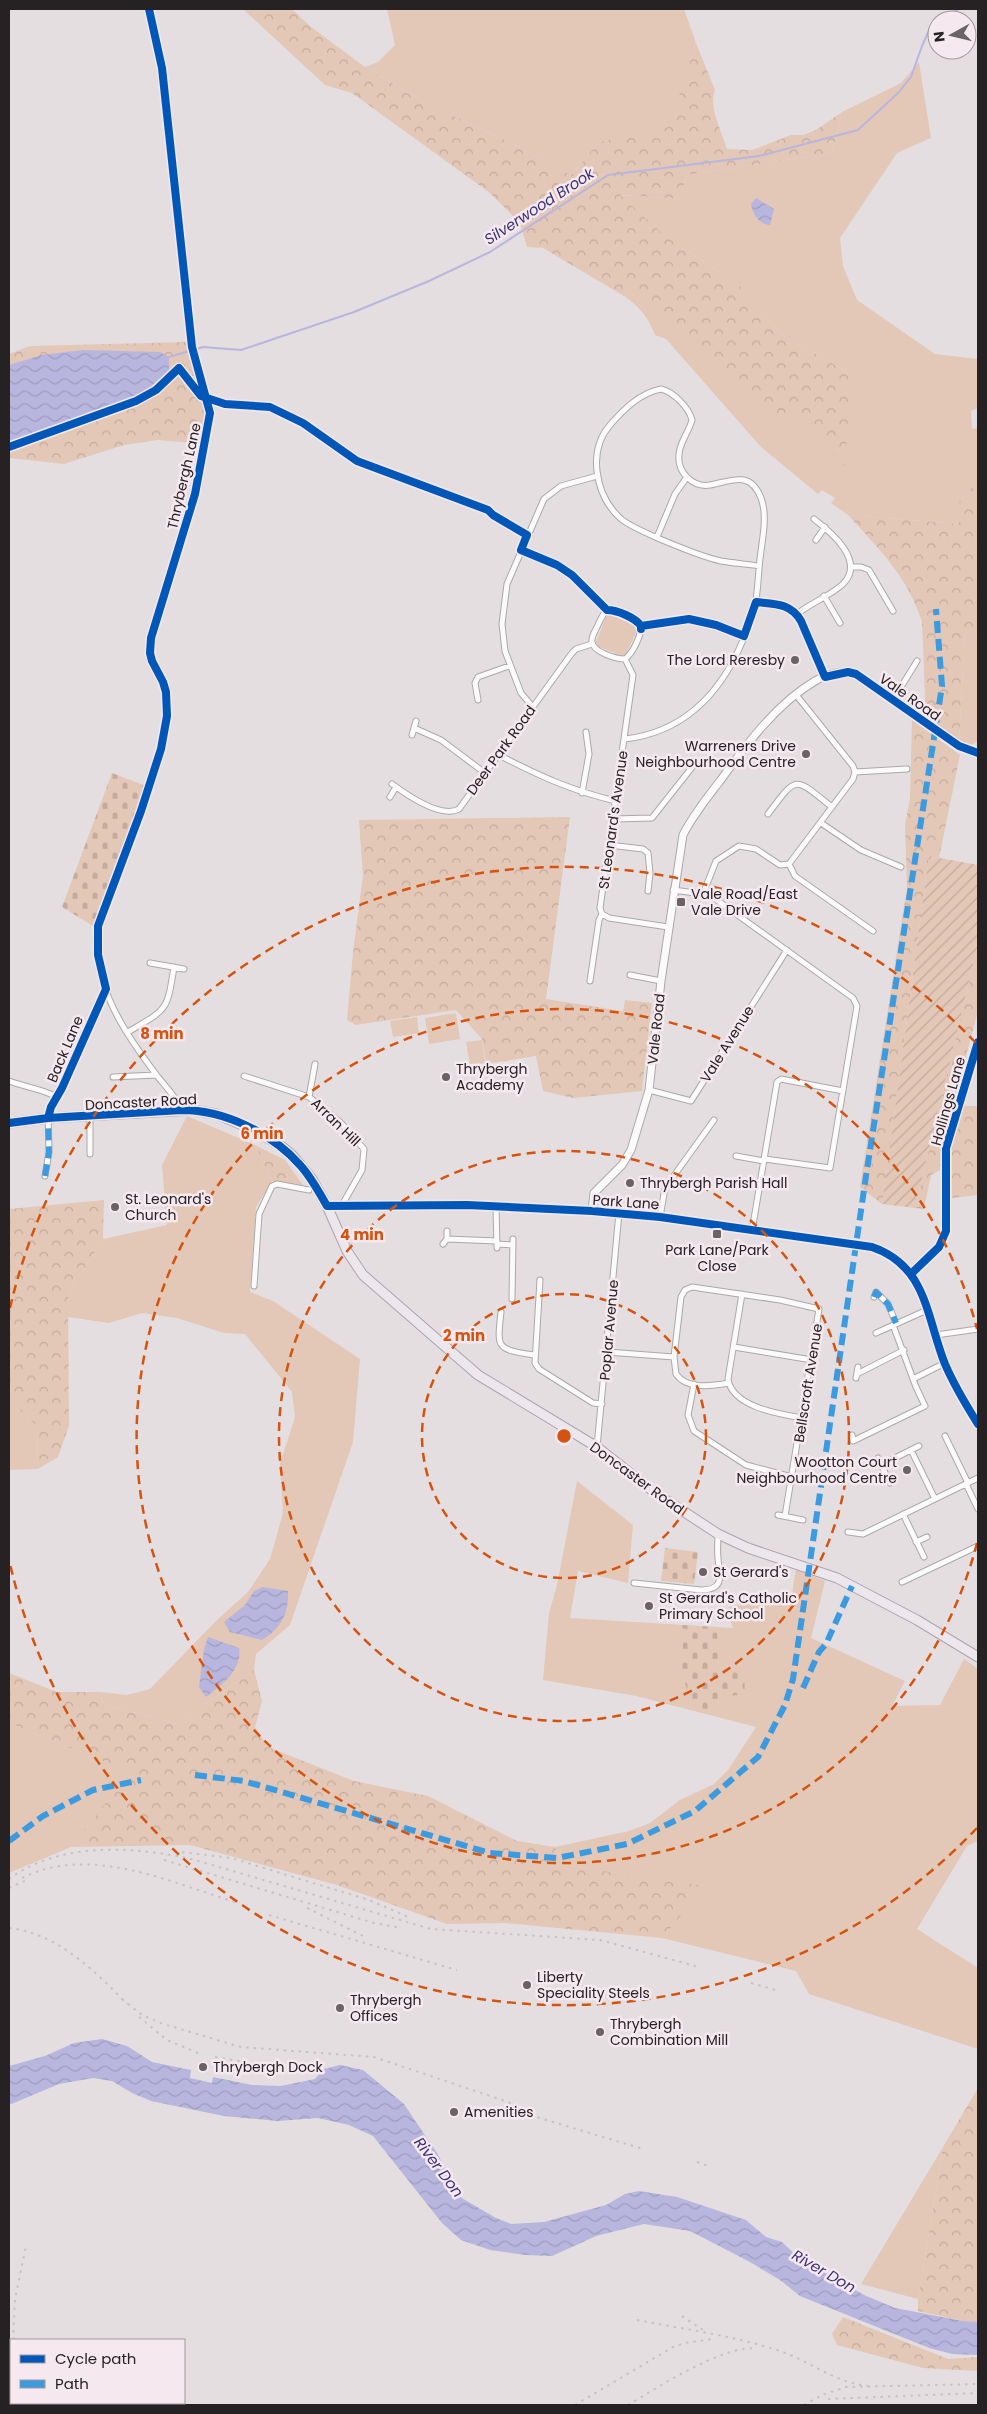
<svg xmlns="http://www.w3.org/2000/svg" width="987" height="2414" font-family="Poppins,sans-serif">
  <defs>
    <pattern id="forest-crowns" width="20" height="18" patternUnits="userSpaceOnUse" patternTransform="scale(1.25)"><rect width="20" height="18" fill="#e3c7b7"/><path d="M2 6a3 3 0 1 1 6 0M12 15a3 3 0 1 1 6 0" fill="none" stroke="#c3ab9d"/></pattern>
    <pattern id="cemetery-stones" width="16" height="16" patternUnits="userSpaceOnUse" patternTransform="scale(1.25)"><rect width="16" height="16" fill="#e3c7b7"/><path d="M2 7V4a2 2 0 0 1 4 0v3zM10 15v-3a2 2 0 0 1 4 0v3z" fill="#c3ab9d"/></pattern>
    <pattern id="garden-furrows" width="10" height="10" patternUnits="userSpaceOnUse" patternTransform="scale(1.25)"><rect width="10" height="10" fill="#e3c7b7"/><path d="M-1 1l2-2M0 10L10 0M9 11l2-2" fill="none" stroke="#c3ab9d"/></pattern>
    <pattern id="water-waves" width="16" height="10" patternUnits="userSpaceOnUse" patternTransform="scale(1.25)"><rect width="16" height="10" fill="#b8b6de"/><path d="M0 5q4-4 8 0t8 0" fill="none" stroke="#9e9cbe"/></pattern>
  </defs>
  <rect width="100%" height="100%" fill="#e5dee1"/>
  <path fill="#e3c7b7" d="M387,9H684L696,43L669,128L599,142L571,175L511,143L426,103L365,67L378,62L395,45Z
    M919,62L931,138L897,153L840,238L843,266L857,300L935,354L978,359V408L971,411L972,429L978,428V480L959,502V524L848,515L831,503L835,498L822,490L818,494L761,447L666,339L655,335C648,317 640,307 624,296L632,294L785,422L789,407L851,374L782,335L740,286L665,236L619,195L679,199L687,175L832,153L842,112L901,83Z
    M609,614L637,627L636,633L626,654L623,656L597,646L596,642L606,617Z
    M965,633L978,636V741L970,746L959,743Z
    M456,1013L460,1039L429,1044L425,1018Z
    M417,1017L419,1033L393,1037L390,1021Z
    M482,1040L485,1063L470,1065L466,1042Z
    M187,1116L255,1145L272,1181L256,1207L250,1292L273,1301L360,1359L353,1442L290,1625L256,1654L254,1670L177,1724L103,1704L100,1692L127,1695L150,1689L217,1620L248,1592L270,1559L283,1513L280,1464L295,1417L292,1392L245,1334L224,1333L177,1318L142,1313L109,1323L68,1317V1294L103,1239L167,1225L162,1165Z
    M9,1400L37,1426L38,1469L9,1470Z
    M577,1481L633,1525L628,1583L578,1571L570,1618L733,1628L727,1608L736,1605L791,1600L796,1569L825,1581L811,1638L905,1681L892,1706L940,1705L964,1659L978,1669V1841L967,1846L917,1929L978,1968V2049L809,1994L796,1971L662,1938L705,1886L563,1865L555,1847L629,1831L650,1823L680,1800L714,1784L728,1770L756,1727L636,1696L543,1680L549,1613L557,1585Z
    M9,1723L131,1772L71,1847L9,1873Z
    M943,2147L918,2299L861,2284Z"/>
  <path fill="url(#forest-crowns)" d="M243,9H292L311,27L365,67L426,103L511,143L571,175L599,142L669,127L696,43L715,90C708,108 722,131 727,149L752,150L791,135H803L816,130L842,112L832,153L687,175L679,199L620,195L665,236L740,286L782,335L851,374L845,466L790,407L785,423L632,294L624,296L543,248L527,247L520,223L490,193L352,93L325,85Z
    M187,342C199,381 210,402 203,444L158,440L124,445L64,464L9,458V354L30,346Z
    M978,480V636L965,633L959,743L923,718L925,697L922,622C908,577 879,549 848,515L959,524V502Z
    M912,720L960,755L939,858L929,856L882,1204L860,1187L907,887L905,825L910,799Z
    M570,817L546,999L623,1011L625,1000L652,1003L642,1091L573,1098L543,1091L536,1056L486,1064L482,1039L456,1010L356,1025L347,1020L353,952L363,875L359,820Z
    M978,944V1011L941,1149L940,1170L931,1175L924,1209L915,1208Z
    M964,1106H978V1195L952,1198V1147Z
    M255,1145L285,1160L303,1185L272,1181Z
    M104,1200L103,1239L68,1294L69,1426L58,1457L38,1469L37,1426L9,1400V1209Z
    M254,1670L262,1701L255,1727L268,1747L354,1781L428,1796L517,1841L555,1847L563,1865L706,1886L662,1938L505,1923L447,1924L337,1885L190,1845L71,1847L130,1772L9,1723V1673L57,1692H100L103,1704L177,1724Z
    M978,2088V2322L963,2321L918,2311V2299L943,2147Z
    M843,2317L948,2359L978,2357V2371L923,2368L837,2345L832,2334Z"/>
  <path fill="url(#cemetery-stones)" d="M112,773L146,786L96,928L62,907Z
    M665,1548L698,1552L694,1584L661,1581Z
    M682,1625L716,1627L722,1672L744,1671L745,1694L722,1697L717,1701L715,1712L691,1705L678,1656L683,1651Z"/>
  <path fill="url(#garden-furrows)" d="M929,856L978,865V944L915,1208L882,1204Z"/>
  <path fill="url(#water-waves)" d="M756,198L774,209L770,225C759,224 753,215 751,204Z
    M83,350L160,352L169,357V370L142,394L9,441V365L42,355Z
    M263,1587L288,1591C289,1614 281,1628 262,1640L230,1632L224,1622L245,1605L254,1591Z
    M208,1637L239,1648C243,1669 221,1686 206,1697L199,1687L204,1649Z
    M102,2039L127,2046L152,2062L191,2070L190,2078L212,2083L213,2077L252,2085L281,2086L315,2079L324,2069L340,2065L363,2070L404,2104L437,2153L460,2197L496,2218L511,2224L544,2222L606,2205L625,2194L639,2191L677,2197L746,2220L766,2237L782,2242L798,2257L864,2295L895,2308L963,2321L978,2322V2355L952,2354L929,2348L800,2296L780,2280L750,2262L690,2231L644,2224L596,2236L552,2256L525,2255L490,2250L461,2240L442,2223L373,2136L349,2125L318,2118L278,2121L224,2116L151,2101L132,2093L112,2081L93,2078L59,2084L9,2105V2066L45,2056L74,2043Z"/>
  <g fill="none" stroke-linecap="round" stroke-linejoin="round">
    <path stroke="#b8b6de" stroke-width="2" d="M938,20L959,9
      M169,357L203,347L241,350L354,312L429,281L490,252L608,175L759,156L858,130L899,92L911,77L922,46L931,26L937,21"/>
    <defs>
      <path id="minor" d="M149,9L162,68L192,347L210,413L195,494L151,638C149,666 158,662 164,684C170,705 166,727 161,748C151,792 132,834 116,876C109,894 99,914 97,933C95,948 98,964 102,978C111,1013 136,1048 158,1077C166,1087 177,1098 182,1110
        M657,537L675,494L687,477
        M816,540L825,527
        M521,550L557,565L572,575L607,610
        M851,567H861L869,570L893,611
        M824,596L840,623
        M756,602L787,606L797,614L825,677
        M607,610C602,615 600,621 597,627C595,631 591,637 592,642C593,652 616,659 625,659C633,653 641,636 641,626C656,624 672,619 688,619C707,620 727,630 744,636
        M607,610C617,610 636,618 641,626
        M797,614C811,603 830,596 843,584C866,561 831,532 814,519
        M478,700L475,683L478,677L509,666
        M893,700L917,661
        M532,706L521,693L505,651L502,624L507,584L544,499L561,486L597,476
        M414,728L441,740L485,773
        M412,735L416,721
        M625,739C685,732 721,693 743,640C747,630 752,621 754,611C758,594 758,576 760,559C762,540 768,516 761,498C750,470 732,481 710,485C693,488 677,472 679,455C679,443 689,432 692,420C689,408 674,392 661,389C640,393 624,409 610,425C598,439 595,454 597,471C599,489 607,506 620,518C633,530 702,557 721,561C733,563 746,564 759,566
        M497,754C537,775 572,791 616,801
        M855,772L907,769
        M392,784C407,795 441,819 459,809L572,653L576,649L592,644
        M582,793L589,754L586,732
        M390,797L396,787
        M768,814C798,774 794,777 832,807
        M613,819L652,818L697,761
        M821,823L861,850L901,867
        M609,845L643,849L648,853L650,873L648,891
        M789,864L795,876L873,931
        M673,890L703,894L714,898L853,998L857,1006L830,1168L765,1159
        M703,894L716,861L739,846L756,849L780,865L789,864L853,779L855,772L853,766L797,696
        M602,914L609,918L668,927
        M150,963L184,969
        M630,975L661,981
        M590,981L599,920L602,914L600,908L633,675L625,659
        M128,1032C167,1009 167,1012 174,967
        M315,1064L309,1097L341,1123L364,1149L362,1170L342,1205
        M244,1076L309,1097
        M113,1077L156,1075
        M9,1081C25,1087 43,1089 57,1097
        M649,1090L691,1101L787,950
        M90,1117V1154
        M736,1156L764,1161
        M45,1176L49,1152L48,1112L62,1088L106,989
        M496,1207L497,1248
        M660,1217L665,1188L714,1120
        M752,1231L777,1082L781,1079L843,1091
        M447,1239L497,1241
        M443,1244L447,1239V1231
        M497,1244L513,1245
        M540,1280L535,1363L539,1369L593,1403L602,1404
        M254,1286L259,1214L272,1186L277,1184L309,1190
        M742,1294L728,1379C732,1407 779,1414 802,1418
        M874,1297L876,1292L888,1304L896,1323
        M512,1299L513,1239
        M501,1312C497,1349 496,1349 534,1355
        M876,1333L927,1310
        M936,1335L978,1329
        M734,1347L812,1360
        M607,1352L674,1357
        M857,1374L904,1350
        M856,1378L858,1367
        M913,1379L945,1363
        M729,1383C712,1386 687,1390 676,1374L674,1357L681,1297L685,1290L692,1287L780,1300L819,1309L785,1516
        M694,1384L688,1415L694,1431L746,1465L792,1477
        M852,1435L853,1441L925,1406L916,1387L893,1325
        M945,1436L968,1483
        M597,1447L619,1213
        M911,1450L935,1499
        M878,1458L890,1483
        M881,1465L919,1446
        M966,1484L978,1509
        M903,1514L924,1557
        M778,1515L803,1520
        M848,1532L863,1534L978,1478
        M916,1542L927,1537
        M902,1582L978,1546
        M634,1583L701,1590C726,1590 719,1575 718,1558C717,1550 718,1542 718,1534"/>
      <path id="tertiary" d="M327,1206L467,1205L592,1211L660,1217L872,1247C927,1266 926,1316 945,1364C954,1385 966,1405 978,1424
        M592,1211L594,1193L622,1165L631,1150L649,1090L661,981L683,835C693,815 707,798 720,781C746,745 776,704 815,681C827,674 842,671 856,674L959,746L978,753
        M912,1273L939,1247L946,1231V1148L978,1042"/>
      <path id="primary" d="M9,1123L48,1118L193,1110L216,1114L254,1130L280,1145L293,1156L312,1179L327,1206L347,1251L363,1275L478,1375L597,1447L654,1492L718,1534L748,1548L837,1578L917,1620L978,1657"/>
    </defs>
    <use href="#minor" stroke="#aca8a9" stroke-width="7"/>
    <use href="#tertiary" stroke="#aca8a9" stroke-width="9"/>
    <use href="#primary" stroke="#ada3ae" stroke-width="11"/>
    <use href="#minor" stroke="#fbfafa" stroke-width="5"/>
    <use href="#tertiary" stroke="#fbfafa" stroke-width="7"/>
    <use href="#primary" stroke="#ece6ed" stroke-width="9"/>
    <path stroke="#c5c3c3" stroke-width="2" stroke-dasharray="2.5 5" stroke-linecap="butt" d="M182,1852L231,1858L369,1900L411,1918
      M164,1860L374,1923L401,1928
      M22,1878C90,1844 169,1882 235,1902
      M9,1879C61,1841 135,1846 195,1860L431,1929L600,1940L699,1967
      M9,1888L29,1879
      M307,1908L367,1938
      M269,1915L457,1970
      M9,1928C57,1933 95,1971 127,2004
      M751,1983L779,1991
      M122,1999L142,2015L163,2024L241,2047L374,2057L505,2101L530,2112
      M139,2017L167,2040L198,2053
      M215,2057L284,2069
      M523,2113L643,2149
      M697,2162L711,2167
      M682,2316L703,2330
      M637,2320C684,2329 734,2336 780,2351C812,2362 833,2382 868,2386
      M13,2340L15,2299L26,2246
      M9,2394L11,2358
      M828,2399L978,2393
      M575,2405L673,2347L685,2343L713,2339
      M628,2405C660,2386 718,2348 755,2348
      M804,2405L822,2395L846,2387L978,2384"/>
    <path stroke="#3c9be0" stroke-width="6" stroke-dasharray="12 6" stroke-linecap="butt" d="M45,1176L49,1152L48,1118
      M874,1297L876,1292L888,1304L896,1323
      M803,1688L819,1652L826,1644L852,1586
      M195,1775L244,1781L490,1853L557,1858L627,1844L695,1811L758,1757L785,1705L793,1679L866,1176L942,686L936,609
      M9,1841L43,1816L93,1790L141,1780"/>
    <defs>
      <path id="cycleway" d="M9,447L136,401L156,390L179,368L201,396L225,404L270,407L303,423L357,461L488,510L493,515L527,535L521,550L557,565L572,575L607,610C617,610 636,618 641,626
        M641,629V626L689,619L716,625L744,636L756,602C775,604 791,603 801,621L825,677L848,672L856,674L959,746L978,753
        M48,1118L51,1107L62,1088L106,989L98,955V926L141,811L161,749L167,716L166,692L163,682L152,661L150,653L151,638L195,494L210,413L192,347L162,68L149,9
        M9,1123L48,1118L182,1110C224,1110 272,1133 300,1165C311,1177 319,1192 327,1206L467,1205L592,1211L660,1217L872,1247C927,1266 926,1316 945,1364C954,1385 966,1405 978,1424
        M912,1273L939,1247L946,1231V1148L978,1042"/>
    </defs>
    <use href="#cycleway" stroke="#f5e8ee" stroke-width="11"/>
    <use href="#cycleway" stroke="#0057b8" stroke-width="8"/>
  </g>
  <g fill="none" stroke="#d5530e" stroke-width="2.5" stroke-dasharray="9 6">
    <circle cx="564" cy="1436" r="142"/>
    <circle cx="564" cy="1436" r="285"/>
    <path d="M977 1543A427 427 0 1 1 977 1329"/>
    <path d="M977 1828A569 569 0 0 1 10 1564M10 1308A569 569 0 0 1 977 1044"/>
  </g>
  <g fill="#696366" stroke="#f5e8ee" stroke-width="2">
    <circle cx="795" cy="660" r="5"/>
    <circle cx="806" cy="754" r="5"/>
    <rect x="676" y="897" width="10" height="10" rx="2.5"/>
    <circle cx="446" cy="1077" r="5"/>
    <circle cx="630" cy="1183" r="5"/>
    <circle cx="115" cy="1207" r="5"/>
    <rect x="712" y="1229" width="10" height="10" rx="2.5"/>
    <circle cx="907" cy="1470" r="5"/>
    <circle cx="703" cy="1572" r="5"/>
    <circle cx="649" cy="1606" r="5"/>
    <circle cx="527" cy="1985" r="5"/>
    <circle cx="340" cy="2008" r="5"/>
    <circle cx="600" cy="2032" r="5"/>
    <circle cx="203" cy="2067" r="5"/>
    <circle cx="454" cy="2112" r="5"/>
  </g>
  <g text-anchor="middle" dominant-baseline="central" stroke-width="5" stroke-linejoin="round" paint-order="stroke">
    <g font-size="14" fill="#262123" stroke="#f5e8ee">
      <text transform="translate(184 476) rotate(-77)">Thrybergh Lane</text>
      <text transform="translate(910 697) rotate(35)">Vale Road</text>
      <text transform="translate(501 750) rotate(-54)">Deer Park Road</text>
      <text transform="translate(613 820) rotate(-82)">St Leonard's Avenue</text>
      <text transform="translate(656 1029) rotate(-84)">Vale Road</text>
      <text transform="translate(727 1044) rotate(-58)">Vale Avenue</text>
      <text transform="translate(65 1049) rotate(-67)">Back Lane</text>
      <text transform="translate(948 1101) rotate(-74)">Hollings Lane</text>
      <text transform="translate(141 1102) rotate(-3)">Doncaster Road</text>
      <text transform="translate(336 1122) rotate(44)">Arran Hill</text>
      <text transform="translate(626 1202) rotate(4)">Park Lane</text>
      <text transform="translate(609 1330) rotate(-85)">Poplar Avenue</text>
      <text transform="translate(808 1383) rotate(-81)">Bellscroft Avenue</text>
      <text transform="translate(637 1478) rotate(36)">Doncaster Road</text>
    </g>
    <g font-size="14" fill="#262123" stroke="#f5e8ee" text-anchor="start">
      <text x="785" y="660" text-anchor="end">The Lord Reresby</text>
      <text x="796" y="746" text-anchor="end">Warreners Drive<tspan x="796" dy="16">Neighbourhood Centre</tspan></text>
      <text x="691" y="894">Vale Road/East<tspan x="691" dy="16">Vale Drive</tspan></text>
      <text x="456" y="1069">Thrybergh<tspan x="456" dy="16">Academy</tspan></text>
      <text x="640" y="1183">Thrybergh Parish Hall</text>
      <text x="125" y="1199">St. Leonard's<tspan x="125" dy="16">Church</tspan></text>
      <text x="717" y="1250" text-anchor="middle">Park Lane/Park<tspan x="717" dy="16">Close</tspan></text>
      <text x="897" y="1462" text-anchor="end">Wootton Court<tspan x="897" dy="16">Neighbourhood Centre</tspan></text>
      <text x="713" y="1572">St Gerard's</text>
      <text x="659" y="1598">St Gerard's Catholic<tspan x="659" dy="16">Primary School</tspan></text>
      <text x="537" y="1977">Liberty<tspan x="537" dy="16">Speciality Steels</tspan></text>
      <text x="350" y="2000">Thrybergh<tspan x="350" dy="16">Offices</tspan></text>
      <text x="610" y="2024">Thrybergh<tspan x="610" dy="16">Combination Mill</tspan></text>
      <text x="213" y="2067">Thrybergh Dock</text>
      <text x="464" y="2112">Amenities</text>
    </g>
    <g font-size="15" font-style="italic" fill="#393276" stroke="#f5e8ee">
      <text transform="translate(539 206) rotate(-33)">Silverwood Brook</text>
      <text transform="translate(439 2167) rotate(53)">River Don</text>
      <text transform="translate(824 2271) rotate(30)">River Don</text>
    </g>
  </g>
  <circle cx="564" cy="1436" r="8" fill="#d5530e" stroke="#f5e8ee" stroke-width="2.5"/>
  <g font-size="15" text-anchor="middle" font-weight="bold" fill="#d5530e" stroke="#f5e8ee" stroke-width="5" stroke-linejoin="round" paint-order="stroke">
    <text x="162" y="1039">8 min</text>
    <text x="262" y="1139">6 min</text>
    <text x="362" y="1240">4 min</text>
    <text x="464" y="1341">2 min</text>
  </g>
  <rect width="987" height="2414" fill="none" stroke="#262123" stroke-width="20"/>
  <rect x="10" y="2339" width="175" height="65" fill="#f5e8ee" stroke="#a2989d"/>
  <rect x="20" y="2355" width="25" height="8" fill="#0057b8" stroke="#a2989d"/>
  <text x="55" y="2364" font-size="15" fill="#262123">Cycle path</text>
  <rect x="20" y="2380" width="25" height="8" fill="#3c9be0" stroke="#a2989d"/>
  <text x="55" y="2389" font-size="15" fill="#262123">Path</text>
  <g transform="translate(952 35) rotate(262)"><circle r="24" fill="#f5e8ee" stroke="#a2989d"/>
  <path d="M0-4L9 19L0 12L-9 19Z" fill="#696366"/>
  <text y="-8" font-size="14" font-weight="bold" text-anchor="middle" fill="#262123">N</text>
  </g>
</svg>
